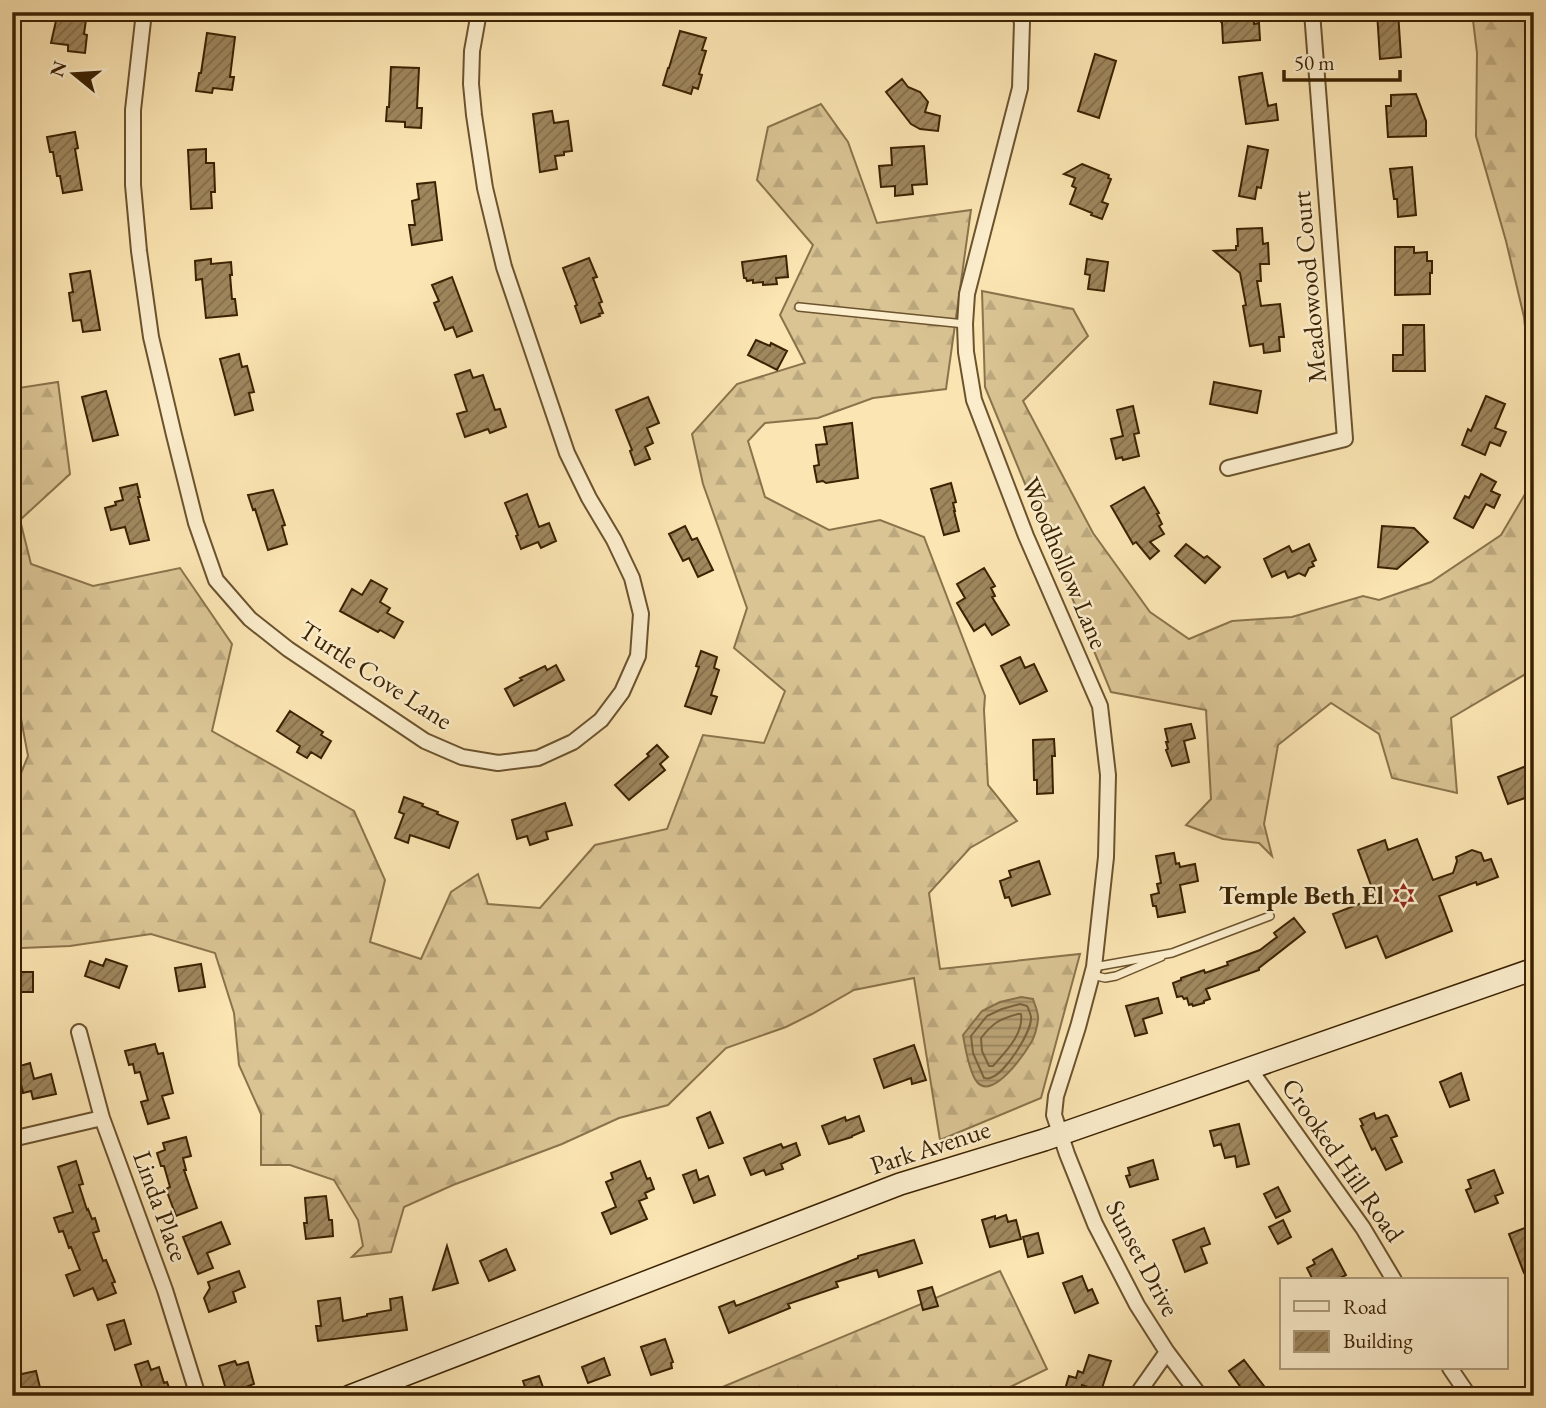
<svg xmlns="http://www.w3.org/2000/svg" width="1546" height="1408" font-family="'EB Garamond',serif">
  <defs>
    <pattern id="forest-firs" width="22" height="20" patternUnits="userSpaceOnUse" patternTransform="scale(1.75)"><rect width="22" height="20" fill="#dac494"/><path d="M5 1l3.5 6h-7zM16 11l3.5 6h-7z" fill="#bca87e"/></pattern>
    <pattern id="water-rules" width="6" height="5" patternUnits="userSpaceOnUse" patternTransform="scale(1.75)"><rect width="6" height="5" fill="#baa376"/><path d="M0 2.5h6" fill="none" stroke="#98845f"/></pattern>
    <pattern id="building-hatch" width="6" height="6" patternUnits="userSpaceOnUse" patternTransform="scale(1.75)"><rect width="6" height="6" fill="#9f875e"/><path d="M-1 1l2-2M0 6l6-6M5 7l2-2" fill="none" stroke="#836e4b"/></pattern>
  </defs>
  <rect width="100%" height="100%" fill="#fbe5b2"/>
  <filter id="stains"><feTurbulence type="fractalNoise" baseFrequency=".00286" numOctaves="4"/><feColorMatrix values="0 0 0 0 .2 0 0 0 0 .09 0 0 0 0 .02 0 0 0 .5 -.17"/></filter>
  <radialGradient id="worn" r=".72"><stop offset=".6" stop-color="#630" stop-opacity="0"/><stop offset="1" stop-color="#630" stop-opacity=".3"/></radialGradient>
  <path fill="url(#forest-firs)" stroke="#8a734b" stroke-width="2" d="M1472,12H1534V413L1524,317L1506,241L1476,136L1477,53Z
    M821,104L848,142L877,223L971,210L946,389L873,398L818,418L765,423L748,441L765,497L829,530L880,520L924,537L985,696L984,710L988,785L1017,821L970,848L929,893L940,969L1080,954L1041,1098L940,1140L914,978L854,990L812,1014L786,1027L726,1048L668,1105L619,1118L562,1144L453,1185L404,1207L391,1252L352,1257L363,1246L358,1220L334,1180L290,1165H261V1114L239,1065L234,1013L215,953L151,934L70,946L22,948L12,941V795L28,756L12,671V389L58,382L70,474L20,520L31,564L93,586L180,568L232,644L212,731L354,811L385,880L370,942L421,959L451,892L478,874L488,904L540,908L595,845L667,829L703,735L764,743L785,691L734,648L747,608L703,484L692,434L737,384L805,363L780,315L813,245L757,180L768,127Z
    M982,291L1073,309L1088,336L1023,401L1093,533L1150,612L1189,639L1232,621L1292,617L1363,596L1379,600L1431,582L1501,535L1534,479V669L1451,718L1457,793L1392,778L1379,734L1331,703L1278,745L1264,824L1272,856L1259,843L1223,839L1186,825L1211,799L1206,710L1111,692L985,387Z
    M1000,1271L1047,1369L992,1396H701Z"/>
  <path fill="url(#water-rules)" stroke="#876f48" stroke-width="2" d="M1021,997L1033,999C1035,1006 1039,1013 1038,1020C1037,1027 1035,1035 1032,1041C1025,1053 993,1101 977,1082C969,1072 965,1047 963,1035L982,1011L1000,1002Z"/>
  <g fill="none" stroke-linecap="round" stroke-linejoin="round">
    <path stroke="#7a623c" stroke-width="2" d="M1020,1004L1027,1006C1028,1007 1031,1016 1031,1017C1032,1032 1004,1075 990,1078C988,1079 986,1078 984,1078L973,1053L971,1036L987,1016L1002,1009Z
      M1018,1014H1021C1024,1034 1005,1052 993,1066H989L982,1051L981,1038C993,1023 999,1019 1018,1014Z"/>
  </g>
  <path fill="url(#building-hatch)" stroke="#3b2202" stroke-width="2" d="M58,12H87L84,34L87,35L85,53L68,51V45L51,43Z
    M1213,12H1253L1254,24L1259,23L1260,40L1223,43L1222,23Z
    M1377,12H1398L1401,57L1380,59Z
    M680,31L706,38L702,50L706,51L699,74L702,75L698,89L693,87L691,94L663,85L668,68H669Z
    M207,33L235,37L230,77H234L232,90L213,88L212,93L196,91L199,73H201Z
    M1095,54L1116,61L1099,118L1078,111Z
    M391,67L419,68L417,108H422L421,128L405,127V122L386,121L387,107H389Z
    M1262,73L1268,106L1276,104L1278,120L1246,124L1239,77Z
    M902,79L908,87L920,92L928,102L925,112L940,116L938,131L920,129L911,124L886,92Z
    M1416,94L1426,121V136L1388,137L1386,106H1391V95Z
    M552,111L554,123L568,121L572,151L564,152V155L555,156L557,169L540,172L533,114Z
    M75,132L78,148L75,149L82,190L63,193L60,176H57L53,152H50L47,137Z
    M924,146L927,184L912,185L913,194L895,196V186L881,187L879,166L892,165L891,148Z
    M1248,146L1268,150L1261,188L1257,187L1255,199L1239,196Z
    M206,149V163H214L215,192H211L212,208L191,209L188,150Z
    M1082,164L1109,175L1108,178L1111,179L1102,202L1108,204L1102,219L1091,215L1092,213L1070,204L1076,188L1072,186L1075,178L1064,174Z
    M1412,167L1416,215L1398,217L1397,199H1394L1390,169Z
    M435,182L442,240L412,245L409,225H415L412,201L419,199L417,184Z
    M1262,228L1263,244L1268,243L1269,264H1260L1261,281H1257L1261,306L1280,304L1284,337H1279L1280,351L1264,353L1263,344L1250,346L1243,306L1246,305L1240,273L1214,251L1236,250V246H1238L1237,229Z
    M1395,247H1414V253L1427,252V261H1432V273H1430V294L1395,295Z
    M786,256L788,277L776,278L777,284L763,285V282L753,283V280L747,281L746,278H744L742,262Z
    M589,258L597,277L593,278L602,302L599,303L603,313L599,314L600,316L581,323L575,306L577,305L563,268Z
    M211,259V264L231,262L232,275H230L232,299H235L237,315L206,318L202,279L196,280L195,261Z
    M1087,259L1108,262L1104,291L1088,289L1090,275L1085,274Z
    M90,271L100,330L83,332L81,320L73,321L69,293L73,292L70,274Z
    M452,277L472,331L457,337L453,327L445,330L434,303L439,301L432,285Z
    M1403,325H1424L1425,371H1393V355H1403Z
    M756,340L770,346L771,343L787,351L777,370L748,355Z
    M239,354L242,367L247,366L254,392L249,393L253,410L235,415L220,359Z
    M470,370L473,378L483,375L495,410L500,409L506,427L490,433L488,429L465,437L457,414L467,411L455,375Z
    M1214,382L1261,391L1257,413L1210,404Z
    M106,391L118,435L93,441L82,397Z
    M1486,396L1505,404L1495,428L1506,432L1500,446L1490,442L1485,455L1462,445L1468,429L1471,431Z
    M648,397L659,423L647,428L653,443L645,447L650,459L635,465L630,451L632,450L616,410Z
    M1133,406L1139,433L1134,434L1139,456L1123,460L1122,457L1116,459L1111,439L1123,436L1117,410Z
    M852,423L858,478L826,483L823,481L817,482L814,466L819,465L816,445L827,444L824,427Z
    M1481,474L1496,482L1491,491L1500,495L1494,508L1486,504L1473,528L1454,518L1465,496L1469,498Z
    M951,483L956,502L953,503L955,511H954L959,531L944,535L931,489Z
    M137,484L140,497H138L149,540L130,544L125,527L111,530L105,508L116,505L115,502L123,500L120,488Z
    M1144,487L1159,513L1157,514L1162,524L1159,526L1164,534L1150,542L1159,551L1150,559L1136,542L1133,544L1111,506Z
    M273,490L285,525L282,526L287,544L268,550L255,509L253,510L248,495Z
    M527,494L539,527L549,523L556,541L541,548L538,542L521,549L516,536L518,535L505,503Z
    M685,526L692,540L697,538L713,570L698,577L689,558L683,561L669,534Z
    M1382,526L1414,528L1428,542L1397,569L1378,567Z
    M1186,544L1204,558L1207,556L1220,567L1205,583L1175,556Z
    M1309,544L1316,560L1312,562L1314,566L1309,568L1305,576L1299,573L1288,578L1285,571L1272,577L1264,559L1289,546L1292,552Z
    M984,568L995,586L991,588L995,596L992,597L1009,625L992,635L985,624L974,631L957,603L965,598L957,584Z
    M371,580L387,589L380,602L390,608L387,613L403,622L394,638L380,630L378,632L340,611L352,589L362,595Z
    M701,651L717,657L714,668L719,670L711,695L717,697L711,714L685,706L699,667L696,666Z
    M1020,657L1025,668L1034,664L1047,691L1020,704L1001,666Z
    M556,665L564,680L514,706L505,689L522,680L520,678L545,666L547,670Z
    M290,711L323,732L321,735L331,741L321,758L311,752L307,758L297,752L300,746L277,731Z
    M1191,724L1195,738L1184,741L1189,762L1172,766L1166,750L1168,749L1166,742H1168L1165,729Z
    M1054,739L1055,756H1052L1053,793L1037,794V780H1034L1033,740Z
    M657,745L668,757L660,764L665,770L629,800L615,785L649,756L647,754Z
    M1534,763V795L1508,804L1498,777Z
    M404,797L423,804L422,806L438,812L437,814L458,822L449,848L410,835L408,843L395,838L404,814L399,812Z
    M565,803L572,825L546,832L548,839L530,845L527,836L517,839L512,820Z
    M1417,839L1433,880L1453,873L1457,861L1456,857L1472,850L1481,853L1484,861L1491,859L1498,877L1477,885L1476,882L1439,896L1452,931L1386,958L1377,936L1346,948L1333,914L1367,901L1372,888L1358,850L1385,840L1388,850Z
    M1174,853L1176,864L1179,863L1180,867L1195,864L1198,881L1180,885L1185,912L1158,917L1156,906H1153L1151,895L1159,893L1157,884L1161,883L1156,856Z
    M1039,861L1050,894L1012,906L1009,897L1005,898L1000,881L1011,877L1009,871Z
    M1294,918L1305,932L1259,968V970L1206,989L1210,999L1204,1001V1003L1193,1006L1192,1004L1189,1005L1187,998L1184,999L1182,996L1177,997L1173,983L1181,980V978L1204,970L1205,973L1228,965L1227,962L1260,950L1277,937L1274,933Z
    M106,959L127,966L119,988L85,976L90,961L103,966Z
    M201,964L205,987L179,991L175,968Z
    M12,972H33V992H12Z
    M1158,998L1162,1013L1143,1019L1147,1033L1135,1036L1126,1006Z
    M155,1044L158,1054L163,1053L173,1093L162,1096L169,1118L148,1124L141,1102L148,1100L140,1072L135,1073L133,1064L129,1065L125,1051Z
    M914,1045L926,1080L912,1084L911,1078L884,1088L874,1059Z
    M30,1063L34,1079L51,1074L56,1094L33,1099L31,1091L23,1093L17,1067Z
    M1461,1073L1469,1100L1450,1107L1440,1082Z
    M710,1112L723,1143L709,1148L697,1118Z
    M1374,1113L1376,1119L1386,1115L1388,1116L1397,1136L1391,1138L1402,1162L1386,1170L1375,1148L1372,1150L1361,1126L1363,1125L1360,1119Z
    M859,1116L864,1131L852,1136V1137L829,1144L822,1126L845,1117L846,1121Z
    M1239,1124L1249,1164L1237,1167L1235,1156L1225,1158L1221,1144L1214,1146L1210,1131Z
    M186,1137L191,1156L183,1158L186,1170H184L197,1208L176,1216L166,1189L170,1187L164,1166H161L157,1153L165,1150L163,1143Z
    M796,1143L800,1155L781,1164L783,1169L766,1175L764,1170L751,1175L744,1158L781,1144L783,1148Z
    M1153,1160L1158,1179L1130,1187L1126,1176L1130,1175L1128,1168Z
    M76,1161L83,1184L79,1185L87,1210L88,1209L92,1219L95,1218L99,1231L93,1233L103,1261L106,1260L115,1282L112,1283L116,1293L98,1300L93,1288L74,1296L66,1275L80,1270L71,1247L69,1248L63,1231L59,1232L54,1218L73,1212L58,1167Z
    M640,1161L647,1179L650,1178L654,1189L645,1193L647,1198L639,1201L647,1219L611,1234L602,1213L616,1207L606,1182L613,1179L611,1173Z
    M696,1170L699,1180L708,1176L715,1195L694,1203L683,1175Z
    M1494,1170L1503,1193L1495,1196L1498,1203L1475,1212L1466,1190L1471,1188L1468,1180Z
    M1278,1187L1290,1211L1276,1218L1264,1194Z
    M326,1196L329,1220H332L333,1236L306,1239L304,1223H307L305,1198Z
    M1006,1215L1008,1222L1016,1220L1021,1239L990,1247L982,1220L995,1216V1219Z
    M1283,1220L1291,1237L1278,1244L1269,1227Z
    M221,1222L230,1244L207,1253L213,1268L198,1274L183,1237Z
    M1530,1226L1534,1235V1269L1524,1273L1509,1234Z
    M1204,1228L1210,1244L1201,1247L1207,1263L1185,1272L1173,1240Z
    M1038,1233L1043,1253L1028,1257L1023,1237Z
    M914,1240L922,1263L879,1277L877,1270L836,1282L838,1287L788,1304L790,1308L729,1333L719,1307L734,1301L736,1306L858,1258V1256Z
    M447,1246L458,1283L433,1290Z
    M506,1249L515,1270L489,1281L480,1261Z
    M1332,1249L1346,1275L1336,1280H1313L1307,1268L1315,1264L1313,1260Z
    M239,1271L245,1287L233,1292L236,1302L209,1312L204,1298L210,1288L208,1282Z
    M1082,1276L1088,1291L1092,1289L1098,1303L1075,1313L1063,1283Z
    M932,1287L938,1306L923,1310L918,1291Z
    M402,1297L407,1330L318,1341L316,1326H321L318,1301L340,1298L343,1321L367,1316V1314L391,1310L390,1299Z
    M124,1320L131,1344L115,1350L107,1325Z
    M665,1339L673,1362L671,1363L672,1368L651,1375L641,1347Z
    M1089,1355L1111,1361L1101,1391L1082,1385L1080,1396H1063L1069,1376L1076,1378L1078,1371L1083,1373Z
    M604,1358L610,1375L588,1383L582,1367Z
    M1244,1360L1267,1390L1258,1396H1247L1229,1371Z
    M148,1361L151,1370L159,1367L164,1383L167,1382L172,1396H132V1394L143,1390L135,1365Z
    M235,1361L237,1365L248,1362L254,1384L246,1387L248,1396H228L219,1366Z
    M36,1371L42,1396H12V1376Z
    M539,1376L546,1396H528L523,1381Z"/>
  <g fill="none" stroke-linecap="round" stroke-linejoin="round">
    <defs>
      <path id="service" d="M799,307L965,324
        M1094,967L1172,953L1270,916
        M1092,975L1105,978L1116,976L1161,957"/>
      <path id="minor" d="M144,12L133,110V185L139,251L151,337L174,435L196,523L216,580L250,619L288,649L425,741L462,757L498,763L538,758L573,742L601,720L622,692L638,656L641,614L632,578L614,540L589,498L567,453L504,267L485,188L474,115L471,84L472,51L479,12
        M1018,12L1022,22L1020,88L967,294L965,324L966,352L974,400L1026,536L1100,706L1108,775L1106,857L1094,967L1078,1027L1056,1096L1054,1115L1067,1154L1095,1224L1137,1305L1167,1352L1200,1396
        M1228,468L1345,439L1312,12
        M79,1032L102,1118L165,1290L198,1396
        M1249,1068L1363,1228L1394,1280
        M12,1139L102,1118
        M1450,1368L1469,1396
        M1136,1396L1167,1352"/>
      <path id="secondary" d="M350,1396L900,1184L1044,1140L1534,969"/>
    </defs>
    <use href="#service" stroke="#6b532e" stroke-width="10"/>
    <use href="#minor" stroke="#6b532e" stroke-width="18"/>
    <use href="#secondary" stroke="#3b2202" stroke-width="24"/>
    <use href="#service" stroke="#fceecd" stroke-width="7"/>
    <use href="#minor" stroke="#fceecd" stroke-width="14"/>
    <use href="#secondary" stroke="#fceecd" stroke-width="21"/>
  </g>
  <defs>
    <symbol id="synagogue-bare" viewBox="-9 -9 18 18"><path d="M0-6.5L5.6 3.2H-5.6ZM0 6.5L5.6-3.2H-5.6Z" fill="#8f2418" stroke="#fceecd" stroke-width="2.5" paint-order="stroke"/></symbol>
  </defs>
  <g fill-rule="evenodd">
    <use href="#synagogue-bare" x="1386" y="878" width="35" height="35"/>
  </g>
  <g text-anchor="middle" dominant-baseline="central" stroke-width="5" stroke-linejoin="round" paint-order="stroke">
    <g font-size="26" fill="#3b2202" stroke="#fceecd">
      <text transform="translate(1309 287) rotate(-95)">Meadowood Court</text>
      <text transform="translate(1065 563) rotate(67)">Woodhollow Lane</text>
      <text transform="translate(376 675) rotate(33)">Turtle Cove Lane</text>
      <text transform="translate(930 1147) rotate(-18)">Park Avenue</text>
      <text transform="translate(1343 1160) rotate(55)">Crooked Hill Road</text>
      <text transform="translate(161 1206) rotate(70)">Linda Place</text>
      <text transform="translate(1143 1258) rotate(62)">Sunset Drive</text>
    </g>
    <g font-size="26" font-weight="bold" fill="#3b2202" stroke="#fceecd" text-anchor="end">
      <text x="1384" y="895">Temple Beth El</text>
    </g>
  </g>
  <rect width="1546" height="1408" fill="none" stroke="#fbe5b2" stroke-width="42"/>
  <rect x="14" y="14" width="1518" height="1380" fill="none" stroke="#3b2202" stroke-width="3.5"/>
  <rect x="21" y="21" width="1504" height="1366" fill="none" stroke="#3b2202" stroke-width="2"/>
  <rect x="1280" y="1278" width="228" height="91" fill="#fceecd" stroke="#af9c7c" stroke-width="2"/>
  <rect x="1294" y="1301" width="35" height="10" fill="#fceecd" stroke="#af9c7c" stroke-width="2"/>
  <text x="1343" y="1314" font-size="21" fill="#3b2202">Road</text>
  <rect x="1294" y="1331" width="35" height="21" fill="url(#building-hatch)" stroke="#af9c7c" stroke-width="2"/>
  <text x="1343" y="1348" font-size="21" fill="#3b2202">Building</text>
  <g transform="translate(74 74) rotate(288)" stroke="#fceecd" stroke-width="5" paint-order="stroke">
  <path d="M0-5L12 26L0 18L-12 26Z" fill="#3b2202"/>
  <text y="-10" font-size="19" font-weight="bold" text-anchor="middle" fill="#3b2202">N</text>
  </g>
  <path d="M1284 70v10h116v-10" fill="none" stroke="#3b2202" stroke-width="3.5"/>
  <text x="1294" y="70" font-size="21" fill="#3b2202" stroke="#fceecd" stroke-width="5" paint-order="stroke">50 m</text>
  <rect width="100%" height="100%" filter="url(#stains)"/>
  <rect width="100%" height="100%" fill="url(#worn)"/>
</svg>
